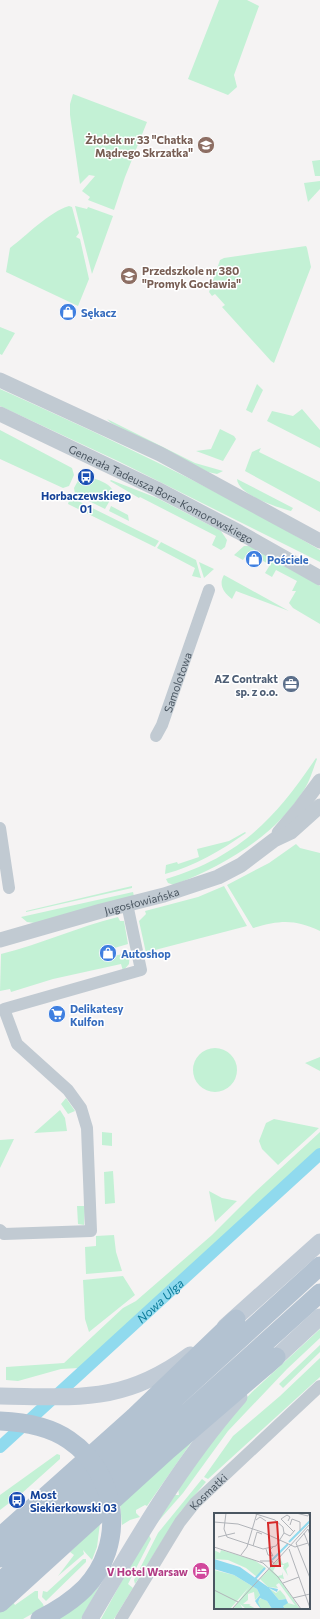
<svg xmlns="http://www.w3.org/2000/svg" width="320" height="1619" font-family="Commissioner,sans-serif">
  <rect width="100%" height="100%" fill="#f5f3f3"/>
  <path fill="#c3f1d5" d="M219,0H247L259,6L234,75L237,87L228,95L188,79Z
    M73,94L147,122L125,177L114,210L88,200L90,197L82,191L95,176L89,175L80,184L70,115V104Z
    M320,160V176H315L312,161Z
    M320,181V189L308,202L304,183Z
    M69,206L72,207L79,233L76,237L80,239L89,279L78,306L6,272L10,248C26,236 49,212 69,206Z
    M75,206L87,209L88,207L113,216L92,274Z
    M306,246L307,248L311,267L274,363L271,361L222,307L225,305L215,294L212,296L209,292L220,260L224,258Z
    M0,327L15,333L2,355L0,354Z
    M257,384L263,390L252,413L246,410Z
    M0,389C109,438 217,489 320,550V562L120,462L0,406Z
    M302,409L320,430V448L267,421L272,411L293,416Z
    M107,419L195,463L223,471L217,474L208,472L111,423Z
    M220,429L234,436L236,439L223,461L196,451L211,449Z
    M0,430L72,468L74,475L69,486L63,488L0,459Z
    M261,448L259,452L320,482V512L245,471L252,452Z
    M80,477L91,482L93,478C101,481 111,484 114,493L105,509L75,494L74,488Z
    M237,479L293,508L291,511C277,507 238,495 237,479Z
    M111,480L157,498L221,531L227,540L225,547L221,550L212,545L216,536L140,497L139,498L110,481Z
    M70,497L159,541L155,547L68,504Z
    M111,506L128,515L129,521L109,511Z
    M161,542L196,560L201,578L192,576L195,568L157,548Z
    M244,546H250L320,586V624L293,608L289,603L296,591H292L297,581L276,570L272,577L265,573L270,565L248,552L243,560L234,555Z
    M199,562L214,569L204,578Z
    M224,575L289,611L236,591L232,599C224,593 218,585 224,575Z
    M316,758L317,759C313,769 310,781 304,790C274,837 225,865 174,885L168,883L166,879C239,857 275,819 316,758Z
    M245,832L246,833C220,851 195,866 165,874L166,865L177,862L178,864L199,857L197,849L229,841Z
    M296,844L300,848L320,853V931C295,919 280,920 253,928L227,885L269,863Z
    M132,886V888L26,912V911Z
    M224,886L247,926L155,950L156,954L146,953L139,921L146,914L145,911L198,897Z
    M133,892L134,896L35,923L27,922L21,917Z
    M118,917L120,921H124L128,944L104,951L106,958L130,952L129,964L123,971L121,964L53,979L11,992L10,989L0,991L1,954C41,944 78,927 118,917Z
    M193 1070a22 22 0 1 1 44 0a22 22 0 1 1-44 0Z
    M320,1057V1071L305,1063Z
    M66,1098L75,1111L68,1114L61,1104Z
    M60,1110L65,1118L67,1131L34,1133Z
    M274,1119L319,1128L278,1165L262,1149L259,1141L266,1123Z
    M102,1132L112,1133V1146L102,1145Z
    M320,1132V1150L79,1368L61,1369L18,1381L6,1380V1367L64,1363L123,1308L136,1301L212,1235L253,1194Z
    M14,1139L0,1168V1140Z
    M113,1171L115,1203L105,1204L104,1172Z
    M209,1191L222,1198L237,1201L215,1222Z
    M77,1206H85L84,1225L78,1224Z
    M114,1235L116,1252L122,1271L86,1274L85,1247L96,1246V1236Z
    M123,1276L135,1295L89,1332L85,1319L83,1280Z
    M320,1329V1338L287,1369L228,1431L183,1493L155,1525L175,1495H179L178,1488L219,1427L252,1392Z
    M320,1345V1352L283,1388L279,1384Z
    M320,1358V1377L208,1479L204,1477L233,1436L280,1396Z
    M195,1437L147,1506L145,1505L136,1510V1513L140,1517L130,1520L122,1525L120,1503Z
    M57,1454L60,1455V1459L21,1494L0,1510V1495Z
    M202,1479L206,1482L181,1511L135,1584L134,1580L158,1533Z
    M100,1523L97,1547L92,1560L83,1550L84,1554L58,1576L74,1555L70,1552Z
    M148,1533L151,1539L128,1584L133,1588L114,1619H101Z
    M83,1559H86V1562L46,1601L42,1597L43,1591L47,1592Z
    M100,1585L81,1619H59L91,1595Z
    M35,1591H38V1598L43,1604L44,1607L23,1619H0V1612L13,1602L15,1605Z"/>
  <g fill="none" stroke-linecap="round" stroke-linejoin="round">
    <path stroke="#90daee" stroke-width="12" id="s1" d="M0,1447L320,1154"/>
    <g stroke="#c1cad2" stroke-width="12">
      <path id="s2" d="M156,736L162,725L209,590"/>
      <path d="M0,828L9,888"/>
      <path d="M0,1230L4,1234L91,1231L87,1128L81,1108L68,1090L17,1044L4,1009L141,970L127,904"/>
      <path id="s3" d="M121,1619L180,1522L195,1503L320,1386"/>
    </g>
    <g stroke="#c1cad2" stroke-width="15">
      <path d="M0,380L160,454L320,541"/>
      <path id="s4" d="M0,414L157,489L239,532L320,578"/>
      <path d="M279,833L300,808L320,781"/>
      <path id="s5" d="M0,940L101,911L164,895L218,877L241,865L274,840L291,832L320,806"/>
    </g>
    <path stroke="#c1cbd6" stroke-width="17" d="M225,1327L320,1242
      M266,1367L320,1317
      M0,1396C78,1397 123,1404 190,1355
      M90,1619C135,1542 180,1464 239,1397"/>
    <path stroke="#b3c2d1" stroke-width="19" d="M0,1537L134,1417L236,1319
      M0,1558L320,1266
      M0,1582L320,1293
      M0,1603L168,1450L276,1357"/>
    <path stroke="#b3c2d1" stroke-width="19" d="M0,1421C24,1422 49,1426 69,1440C119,1474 126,1545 85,1588C72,1601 56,1611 40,1619"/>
  </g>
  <defs>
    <symbol id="school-disc" viewBox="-11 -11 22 22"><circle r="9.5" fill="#8d6e63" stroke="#fff"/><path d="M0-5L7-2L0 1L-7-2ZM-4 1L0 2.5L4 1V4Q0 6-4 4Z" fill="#fff"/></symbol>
    <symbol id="shop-disc" viewBox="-11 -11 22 22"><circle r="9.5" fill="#3f7fe0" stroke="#fff"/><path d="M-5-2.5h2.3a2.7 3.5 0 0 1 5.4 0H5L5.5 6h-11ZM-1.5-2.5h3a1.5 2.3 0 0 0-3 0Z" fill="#fff"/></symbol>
    <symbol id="bus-disc" viewBox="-11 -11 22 22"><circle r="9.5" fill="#1a4fb4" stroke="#fff"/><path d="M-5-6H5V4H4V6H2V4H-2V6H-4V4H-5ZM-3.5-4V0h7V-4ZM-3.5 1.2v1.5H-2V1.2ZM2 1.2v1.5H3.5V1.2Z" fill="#fff"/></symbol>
    <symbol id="office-disc" viewBox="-11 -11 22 22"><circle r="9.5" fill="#5c6f8a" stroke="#fff"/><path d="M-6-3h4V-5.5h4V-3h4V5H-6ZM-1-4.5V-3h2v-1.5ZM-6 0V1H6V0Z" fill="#fff"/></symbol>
    <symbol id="supermarket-disc" viewBox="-11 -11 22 22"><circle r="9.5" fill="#3f7fe0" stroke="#fff"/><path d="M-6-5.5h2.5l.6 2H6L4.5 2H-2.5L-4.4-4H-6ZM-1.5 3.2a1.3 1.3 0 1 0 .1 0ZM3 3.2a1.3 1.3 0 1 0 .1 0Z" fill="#fff"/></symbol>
    <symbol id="hotel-disc" viewBox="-11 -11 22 22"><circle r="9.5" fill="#d1479c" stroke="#fff"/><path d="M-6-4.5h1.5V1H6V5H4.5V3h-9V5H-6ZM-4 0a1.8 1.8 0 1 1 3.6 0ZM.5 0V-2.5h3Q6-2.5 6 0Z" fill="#fff"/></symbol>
  </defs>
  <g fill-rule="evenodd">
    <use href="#school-disc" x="196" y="135" width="20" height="20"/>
    <use href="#school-disc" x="119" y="266" width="20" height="20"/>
    <use href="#shop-disc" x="58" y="302" width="20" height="20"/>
    <use href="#bus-disc" x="76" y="467" width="20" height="20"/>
    <use href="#shop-disc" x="244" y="549" width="20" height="20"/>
    <use href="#office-disc" x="281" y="674" width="20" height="20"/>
    <use href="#shop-disc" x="98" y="943" width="20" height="20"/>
    <use href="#supermarket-disc" x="47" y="1004" width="20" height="20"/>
    <use href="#bus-disc" x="7" y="1490" width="20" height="20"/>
    <use href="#hotel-disc" x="191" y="1561" width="20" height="20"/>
  </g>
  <g text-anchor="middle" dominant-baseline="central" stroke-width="3" stroke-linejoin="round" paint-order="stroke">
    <g font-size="11" font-weight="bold" fill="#785e54" stroke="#fff" text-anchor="end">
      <text x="193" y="139">Żłobek nr 33 "Chatka<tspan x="193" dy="13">Mądrego Skrzatka"</tspan></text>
      <text x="142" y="270" text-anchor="start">Przedszkole nr 380<tspan x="142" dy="13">"Promyk Gocławia"</tspan></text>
    </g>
    <g font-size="11" font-weight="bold" fill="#366cbe" stroke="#fff" text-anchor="start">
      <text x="81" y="312">Sękacz</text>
      <text x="267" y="559">Pościele</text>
      <text x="121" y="953">Autoshop</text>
      <text x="70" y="1008">Delikatesy<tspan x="70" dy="13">Kulfon</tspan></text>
    </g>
    <g font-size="11" fill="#4a5661" stroke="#fff">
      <text stroke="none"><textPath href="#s4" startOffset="180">Generała Tadeusza Bora-Komorowskiego</textPath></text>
      <text stroke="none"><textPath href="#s2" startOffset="58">Samolotowa</textPath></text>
      <text stroke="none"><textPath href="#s5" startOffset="147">Jugosłowiańska</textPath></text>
      <text stroke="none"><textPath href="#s3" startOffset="155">Kosmatki</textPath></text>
    </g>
    <g font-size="11" font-weight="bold" fill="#164399" stroke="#fff">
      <text x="86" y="495">Horbaczewskiego<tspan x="86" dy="13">01</tspan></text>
      <text x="30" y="1494" text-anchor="start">Most<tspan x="30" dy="13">Siekierkowski 03</tspan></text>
    </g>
    <g font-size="11" font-weight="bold" fill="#4e5e75" stroke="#fff" text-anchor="end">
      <text x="278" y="678">AZ Contrakt<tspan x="278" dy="13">sp. z o.o.</tspan></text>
    </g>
    <g font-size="11" font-weight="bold" fill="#b23c85" stroke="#fff" text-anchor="end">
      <text x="188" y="1571">V Hotel Warsaw</text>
    </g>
    <g font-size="12" font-style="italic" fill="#0c7c9b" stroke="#fff">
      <text stroke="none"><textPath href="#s1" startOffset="217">Nowa Ulga</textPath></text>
    </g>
  </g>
  <g transform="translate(214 1513)">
    <rect width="96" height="96" fill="#f5f3f3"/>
    <path d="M0,37L6,40L7,37L40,47L52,55L43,64L32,55L14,47L0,46ZM66,45L69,51L74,49L75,53L72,56L74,63L69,55L70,52H66V46L59,58L64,63L68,62V59L70,66L65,65L86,96H71L66,88L73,90L72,86L65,87L55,75L62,80L66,77L71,83L74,90L81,92L65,70L62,72L64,75L54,74L46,66ZM0,57L20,62L43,76L46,82L41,87L40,79L34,81V87L29,91H37L35,92L42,96H32L26,91L29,96H19L35,74L16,96H0ZM47,85L53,88L58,96H47L42,90Z" fill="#c3f1d5"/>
    <path d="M0,46L26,54L54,74L64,76L63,79L55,75L65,87L72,86L74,90L69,93L71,96H58L53,88L46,85L44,89L47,96L41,88L46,82L43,76L20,62L0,56Z" fill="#90daee"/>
    <path fill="none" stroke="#90daee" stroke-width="2" d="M75,29L96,8M58,47L74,31M41,66L51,55"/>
    <path fill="none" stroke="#b1b4b9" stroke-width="1" d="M12,0L10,16L13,24L49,36L62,33L70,20L69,14L61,7L39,0M82,0L94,3L95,0M42,7L46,4L52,8M74,8L76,4L73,2L67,6L80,19M0,9L24,11L48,19L81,34L94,30M76,12L78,6L86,9V18M70,20L76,23L81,17M90,20L96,35M96,22L94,16L82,30L96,65M4,24L21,20M39,33L43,19L48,21M0,34L49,50L64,64L87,96M52,36L54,42L59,43L56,37L59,34M75,36L96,95M27,42L33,34L43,0M46,48H58L60,51M69,70L85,64M0,77L24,89M79,85L96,81M18,96L96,11"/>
    <path fill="#d62828" fill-opacity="0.15" stroke="#d62828" stroke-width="2" d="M63,9L66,53H57L54,10Z"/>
    <rect width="96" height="96" fill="none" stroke="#4a5661" stroke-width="2"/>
  </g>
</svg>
